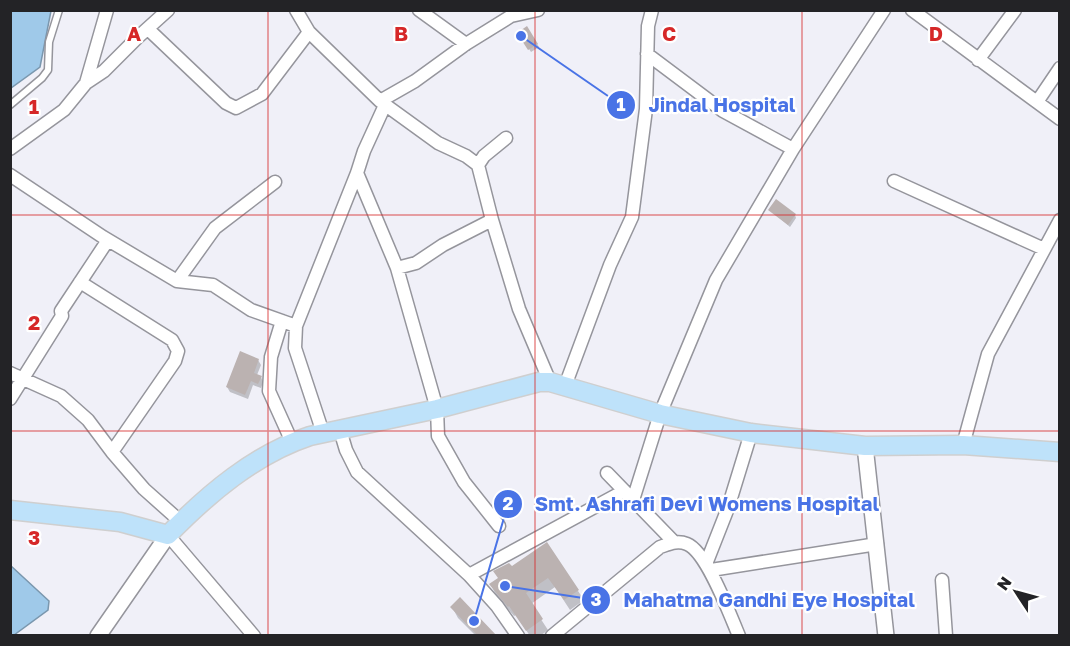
<svg xmlns="http://www.w3.org/2000/svg" width="1070" height="646" font-family="'Golos Text',sans-serif">
  <rect width="100%" height="100%" fill="#f0f0f8"/>
  <path fill="#9fc9e9" stroke="#7a97ae" stroke-width="1.5" d="M11,10L51,11L40,67L11,88Z
    M10,565L49,601L48,610L14,635H11Z"/>
  <path fill="#0003" d="M527,28L539,47L531,52L519,33Z
    M770,210L795,215L796,218L790,227Z
    M258,360L261,365L257,375L261,377L263,382L261,388L253,385L248,399L230,392L227,387Z
    M547,544L584,600L570,610L555,587L531,604L548,630L540,636H530L516,615L514,616L496,595L491,585Z
    M452,607L495,636H476L458,618Z"/>
  <path fill="#bbb2b1" d="M527,26L538,44L528,50L517,33Z
    M776,199L796,214L788,225L768,210Z
    M240,351L259,359L254,373L262,376L258,384L251,381L245,395L226,387Z
    M547,542L579,590L564,600L548,578L526,593L543,619L526,631L509,606L508,607L489,584L498,578L493,571L509,563L512,566Z
    M460,597L497,636H478L450,607Z"/>
  <g fill="none" stroke-linecap="round" stroke-linejoin="round">
    <defs>
      <path id="service" d="M10,105L42,78L48,70L49,42L59,10"/>
      <path id="minor" d="M296,10L309,32L380,101L438,143L466,156L478,165L484,156L506,138
        M419,10L466,44
        M912,10L1060,119
        M148,29L226,103L236,108L262,94L309,32
        M647,54L723,111L793,149
        M978,60L1015,10
        M86,83L104,71L137,38L168,10
        M380,101L415,81L466,44L511,16L538,10
        M1037,102L1060,68
        M10,149L64,110L86,83L107,10
        M478,165L492,220L519,309L550,382
        M357,173L397,268L437,409L438,436L464,482L499,526
        M10,175L103,237L177,281L213,285L251,310L296,326L357,173L364,151L385,105
        M894,181L1044,249
        M397,268L416,263L443,245L492,220
        M177,281L215,228L275,182
        M80,282L172,340L178,351L175,361L112,452
        M282,321L271,357L269,391L292,442
        M296,326L295,348L323,433
        M10,373L61,396L88,420L112,452L144,489L181,522
        M565,386L610,265L632,217L646,109L648,26L652,10
        M10,399L62,316L61,311L108,240
        M340,430L346,450L357,472L469,575L497,606L518,636
        M963,445L988,354L1060,220
        M607,473L674,542
        M633,500L660,414L716,280L793,149L884,10
        M168,535L254,636
        M706,564L728,508L751,433
        M711,570L877,544
        M469,575L624,491
        M942,580L946,636
        M552,636L660,547C669,544 677,540 687,544C707,552 730,615 739,636"/>
      <path id="tertiary" d="M865,446L886,636
        M98,636L168,535"/>
      <path id="primary" d="M10,510L120,522L168,535C208,494 255,454 310,436L437,409L539,382H550L660,414L751,433L865,446L963,445L1060,452"/>
    </defs>
    <use href="#service" stroke="#95959c" stroke-width="9"/>
    <use href="#minor" stroke="#95959c" stroke-width="15"/>
    <use href="#tertiary" stroke="#95959c" stroke-width="18"/>
    <use href="#primary" stroke="#cfcfcf" stroke-width="21"/>
    <use href="#service" stroke="#fff" stroke-width="6"/>
    <use href="#minor" stroke="#fff" stroke-width="12"/>
    <use href="#tertiary" stroke="#fff" stroke-width="15"/>
    <use href="#primary" stroke="#bee2fa" stroke-width="18"/>
  </g>
  <path fill="none" stroke="#d62828" stroke-width="1.5" stroke-opacity="0.55" d="M268,10V636M535,10V636M802,10V636M10,215H1060M10,431H1060"/>
  <g font-size="20" text-anchor="middle" font-weight="bold" fill="#d62828" stroke="#fff" stroke-width="4.5" stroke-linejoin="round" paint-order="stroke">
    <text x="134" y="41">A</text>
    <text x="401" y="41">B</text>
    <text x="669" y="41">C</text>
    <text x="936" y="41">D</text>
    <text x="34" y="114">1</text>
    <text x="34" y="330">2</text>
    <text x="34" y="545">3</text>
  </g>
  <path fill="none" stroke="#4973e6" stroke-width="2" d="M521 36L621 105M474 621L508 504M505 586L596 600"/>
  <g fill="#4973e6" stroke="#fff" stroke-width="2">
    <circle cx="521" cy="36" r="6"/>
    <circle cx="474" cy="621" r="6"/>
    <circle cx="505" cy="586" r="6"/>
    <circle cx="621" cy="105" r="15"/>
    <circle cx="508" cy="504" r="15"/>
    <circle cx="596" cy="600" r="15"/>
  </g>
  <g font-size="18" text-anchor="middle" font-weight="bold" fill="#fff">
    <text x="621" y="111">1</text>
    <text x="508" y="510">2</text>
    <text x="596" y="606">3</text>
  </g>
  <g font-size="20" text-anchor="middle" font-weight="bold" fill="#4973e6" stroke="#fff" stroke-width="4.5" stroke-linejoin="round" paint-order="stroke">
    <text x="722" y="112">Jindal Hospital</text>
    <text x="707" y="511">Smt. Ashrafi Devi Womens Hospital</text>
    <text x="769" y="607">Mahatma Gandhi Eye Hospital</text>
  </g>
  <rect width="1070" height="646" fill="none" stroke="#232326" stroke-width="24"/>
  <g transform="translate(1016 592) rotate(306)" stroke="#ffffff" stroke-width="4.5" paint-order="stroke">
  <path d="M0-4.5L10 22L0 15L-10 22Z" fill="#232326"/>
  <text y="-9" font-size="16" font-weight="bold" text-anchor="middle" fill="#232326">N</text>
  </g>
</svg>
